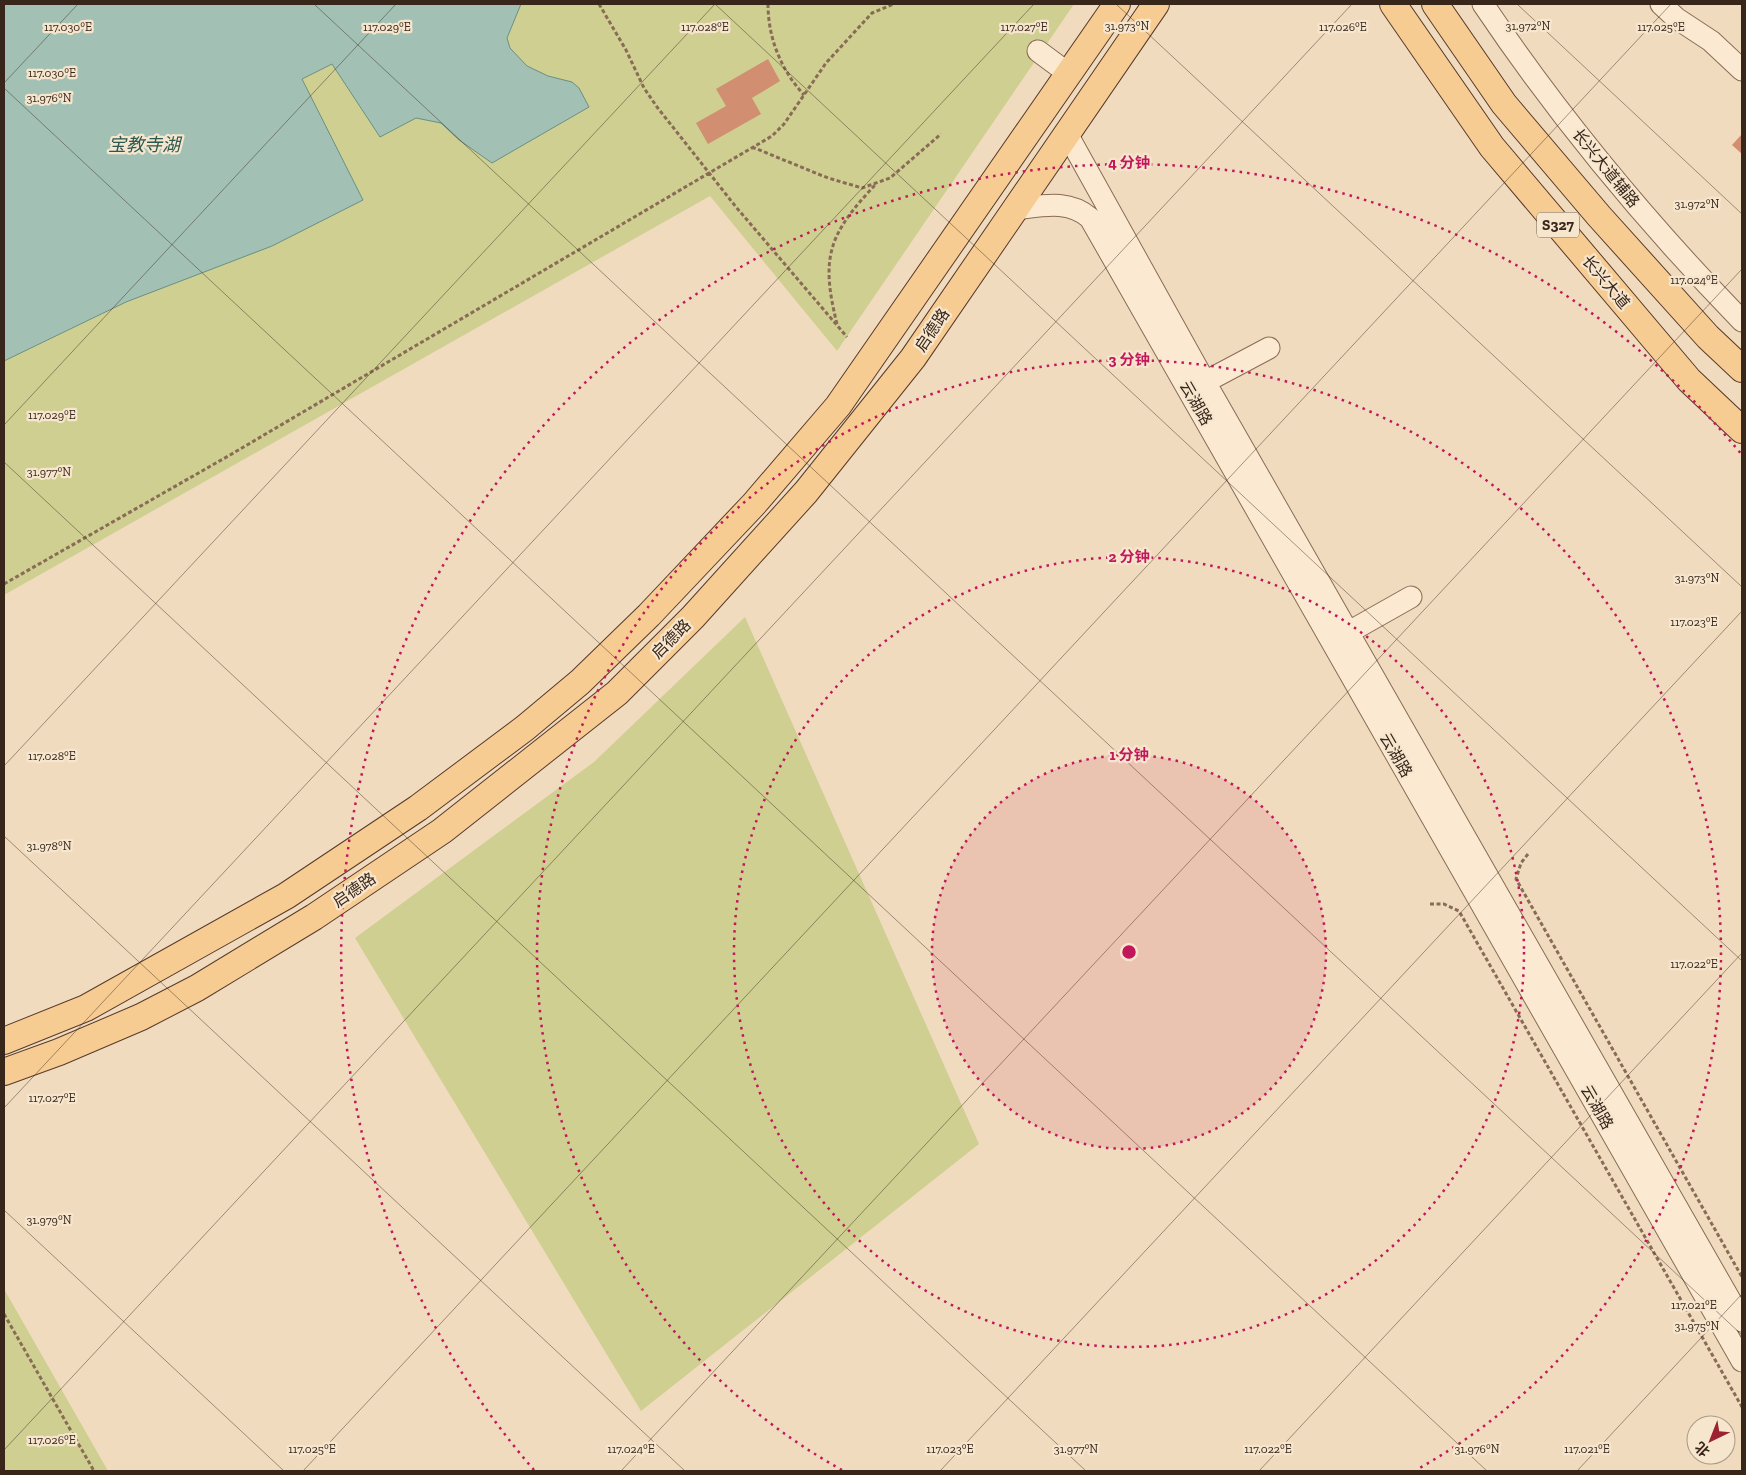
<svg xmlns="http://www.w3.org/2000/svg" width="1746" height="1475" font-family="'Zilla Slab','Noto Sans SC',serif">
  <rect width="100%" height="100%" fill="#f0dbbe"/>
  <path fill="#cfcf91" d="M521,4H1074L837,351L710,196L4,595V361L126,302L363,200L302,79L332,64L380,136L416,118L442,123L459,140L572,82L548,76L527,66L510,48L507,39Z
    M745,617L979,1144L641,1411L355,938L594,762Z
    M4,1289L108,1471H4Z"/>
  <path fill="#a2c1b4" stroke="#689081" d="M4,4H521L507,38L510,48L527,66L548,76L572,82L579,88L589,107L492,163L459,140L441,123L416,118L380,137L332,64L302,79L363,200L272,246L126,302L4,361Z"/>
  <path fill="#d18e71" d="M768,59L780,81L752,98L761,114L708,144L696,123L726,106L716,89Z
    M1742,134V154L1732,145Z"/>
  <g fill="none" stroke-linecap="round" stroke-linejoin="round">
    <defs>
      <path id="minor" d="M1483,4C1559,117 1647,223 1742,321
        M1661,4L1676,18L1711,41L1742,70
        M1038,51L1069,74
        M1066,132L1205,382L1742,1321
        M1015,209C1042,206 1068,199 1090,218L1742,1361
        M1205,382L1269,348
        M1349,632L1411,597"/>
      <path id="major" d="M1393,4L1492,147L1689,380L1742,430
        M1435,4L1504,104L1599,216L1708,337L1742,369
        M4,1041L86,1008L286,896L418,808L525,728L580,682L649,615L754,504L838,406L1117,4
        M4,1072L59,1052L141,1017L197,988L314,917L442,831L617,693L693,617L806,492L913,358L1156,4"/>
    </defs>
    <use href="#minor" stroke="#896b56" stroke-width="23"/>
    <use href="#major" stroke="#573a2b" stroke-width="28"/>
    <path stroke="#896b56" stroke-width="3" stroke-dasharray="4 2.5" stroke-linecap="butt" d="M599,4L626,50L644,88L657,107L736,207L847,337
      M768,4C768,38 781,70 804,95
      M752,147L828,178L862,188L890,178L941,134
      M837,324C820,256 829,234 876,184
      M4,584L230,455L772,136L784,124L826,63L872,13L894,4
      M1528,854L1521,863L1516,879L1742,1277
      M1430,904H1444L1459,911L1742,1407
      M4,1314L94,1471"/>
    <use href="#minor" stroke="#fbead1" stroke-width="21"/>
    <use href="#major" stroke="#f7cc93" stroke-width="26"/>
  </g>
  <path fill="none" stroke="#38261b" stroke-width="1" stroke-opacity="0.45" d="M314,4L1742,1335M715,4L1742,961M1116,4L1742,587M1517,4L1742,214M4,83L78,4M4,88L1487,1471M4,425L396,4M4,462L1086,1471M4,766L715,4M4,836L685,1471M4,1108L1034,4M4,1210L284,1471M4,1450L1352,4M303,1471L1671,4M621,1471L1742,269M940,1471L1742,611M1259,1471L1742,953M1577,1471L1742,1294"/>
  <circle cx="1129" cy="952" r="197" fill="#c2185b" fill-opacity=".12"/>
  <g fill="none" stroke="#c2185b" stroke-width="2.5" stroke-dasharray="2.5 5">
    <circle cx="1129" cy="952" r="197"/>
    <circle cx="1129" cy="952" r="395"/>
    <path d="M842 1470A592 592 0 1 1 1416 1470"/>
    <path d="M534 1470A789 789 0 1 1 1742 455"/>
  </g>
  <g text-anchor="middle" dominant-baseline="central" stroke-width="4.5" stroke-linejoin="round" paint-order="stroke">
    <rect fill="#f7e6ce" stroke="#716051" stroke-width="1" x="1537" y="212.5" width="42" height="25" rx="4"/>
    <g font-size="15" font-weight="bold" fill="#38261b">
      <text x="1558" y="225">S327</text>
    </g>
    <g font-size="16" fill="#38261b" stroke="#f7e6ce">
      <text transform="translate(1606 168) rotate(51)">长兴大道辅路</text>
      <text transform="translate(1606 282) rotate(50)">长兴大道</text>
      <text transform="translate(932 330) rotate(-56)">启德路</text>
      <text transform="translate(1196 403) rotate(60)">云湖路</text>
      <text transform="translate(671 639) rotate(-45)">启德路</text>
      <text transform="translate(1396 755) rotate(60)">云湖路</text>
      <text transform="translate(354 890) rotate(-34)">启德路</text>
      <text transform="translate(1597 1107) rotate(60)">云湖路</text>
    </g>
    <g font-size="18" font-style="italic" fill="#295950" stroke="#f7e6ce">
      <text x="144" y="145">宝教寺湖</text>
    </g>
  </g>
  <g font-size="12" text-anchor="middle" fill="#38261b" stroke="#f7e6ce" stroke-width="4.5" stroke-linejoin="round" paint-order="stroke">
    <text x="1528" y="30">31.972°N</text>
    <text x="1127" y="30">31.973°N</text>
    <text x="68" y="31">117.030°E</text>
    <text x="387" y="31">117.029°E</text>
    <text x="705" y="31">117.028°E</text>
    <text x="1024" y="31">117.027°E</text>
    <text x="1343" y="31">117.026°E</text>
    <text x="1661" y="31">117.025°E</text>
    <text x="52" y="77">117.030°E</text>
    <text x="49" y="102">31.976°N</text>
    <text x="1697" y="208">31.972°N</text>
    <text x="1694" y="284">117.024°E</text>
    <text x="52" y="419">117.029°E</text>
    <text x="49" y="476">31.977°N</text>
    <text x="1697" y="582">31.973°N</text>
    <text x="1694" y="626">117.023°E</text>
    <text x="52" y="760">117.028°E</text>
    <text x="49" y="850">31.978°N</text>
    <text x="1694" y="968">117.022°E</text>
    <text x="52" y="1102">117.027°E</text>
    <text x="49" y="1224">31.979°N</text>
    <text x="1694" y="1309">117.021°E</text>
    <text x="1697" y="1330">31.975°N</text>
    <text x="52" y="1444">117.026°E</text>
    <text x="312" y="1453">117.025°E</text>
    <text x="631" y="1453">117.024°E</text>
    <text x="950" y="1453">117.023°E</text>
    <text x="1268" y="1453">117.022°E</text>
    <text x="1587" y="1453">117.021°E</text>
    <text x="1076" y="1453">31.977°N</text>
    <text x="1477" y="1453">31.976°N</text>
  </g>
  <circle cx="1129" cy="952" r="8" fill="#c2185b" stroke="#f7e6ce" stroke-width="2.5"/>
  <g font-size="15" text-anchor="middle" font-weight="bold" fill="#c2185b" stroke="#f7e6ce" stroke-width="4.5" stroke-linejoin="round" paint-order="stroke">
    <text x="1129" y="168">4 分钟</text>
    <text x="1129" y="365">3 分钟</text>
    <text x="1129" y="562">2 分钟</text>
    <text x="1129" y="760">1 分钟</text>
  </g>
  <rect width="1746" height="1475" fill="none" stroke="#38261b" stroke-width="10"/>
  <g transform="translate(1711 1440) rotate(223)"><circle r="24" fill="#f7e6ce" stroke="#ab9986"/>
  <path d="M0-4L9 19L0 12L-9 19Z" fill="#9c2231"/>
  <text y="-8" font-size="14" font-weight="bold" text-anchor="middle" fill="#38261b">北</text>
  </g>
</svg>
